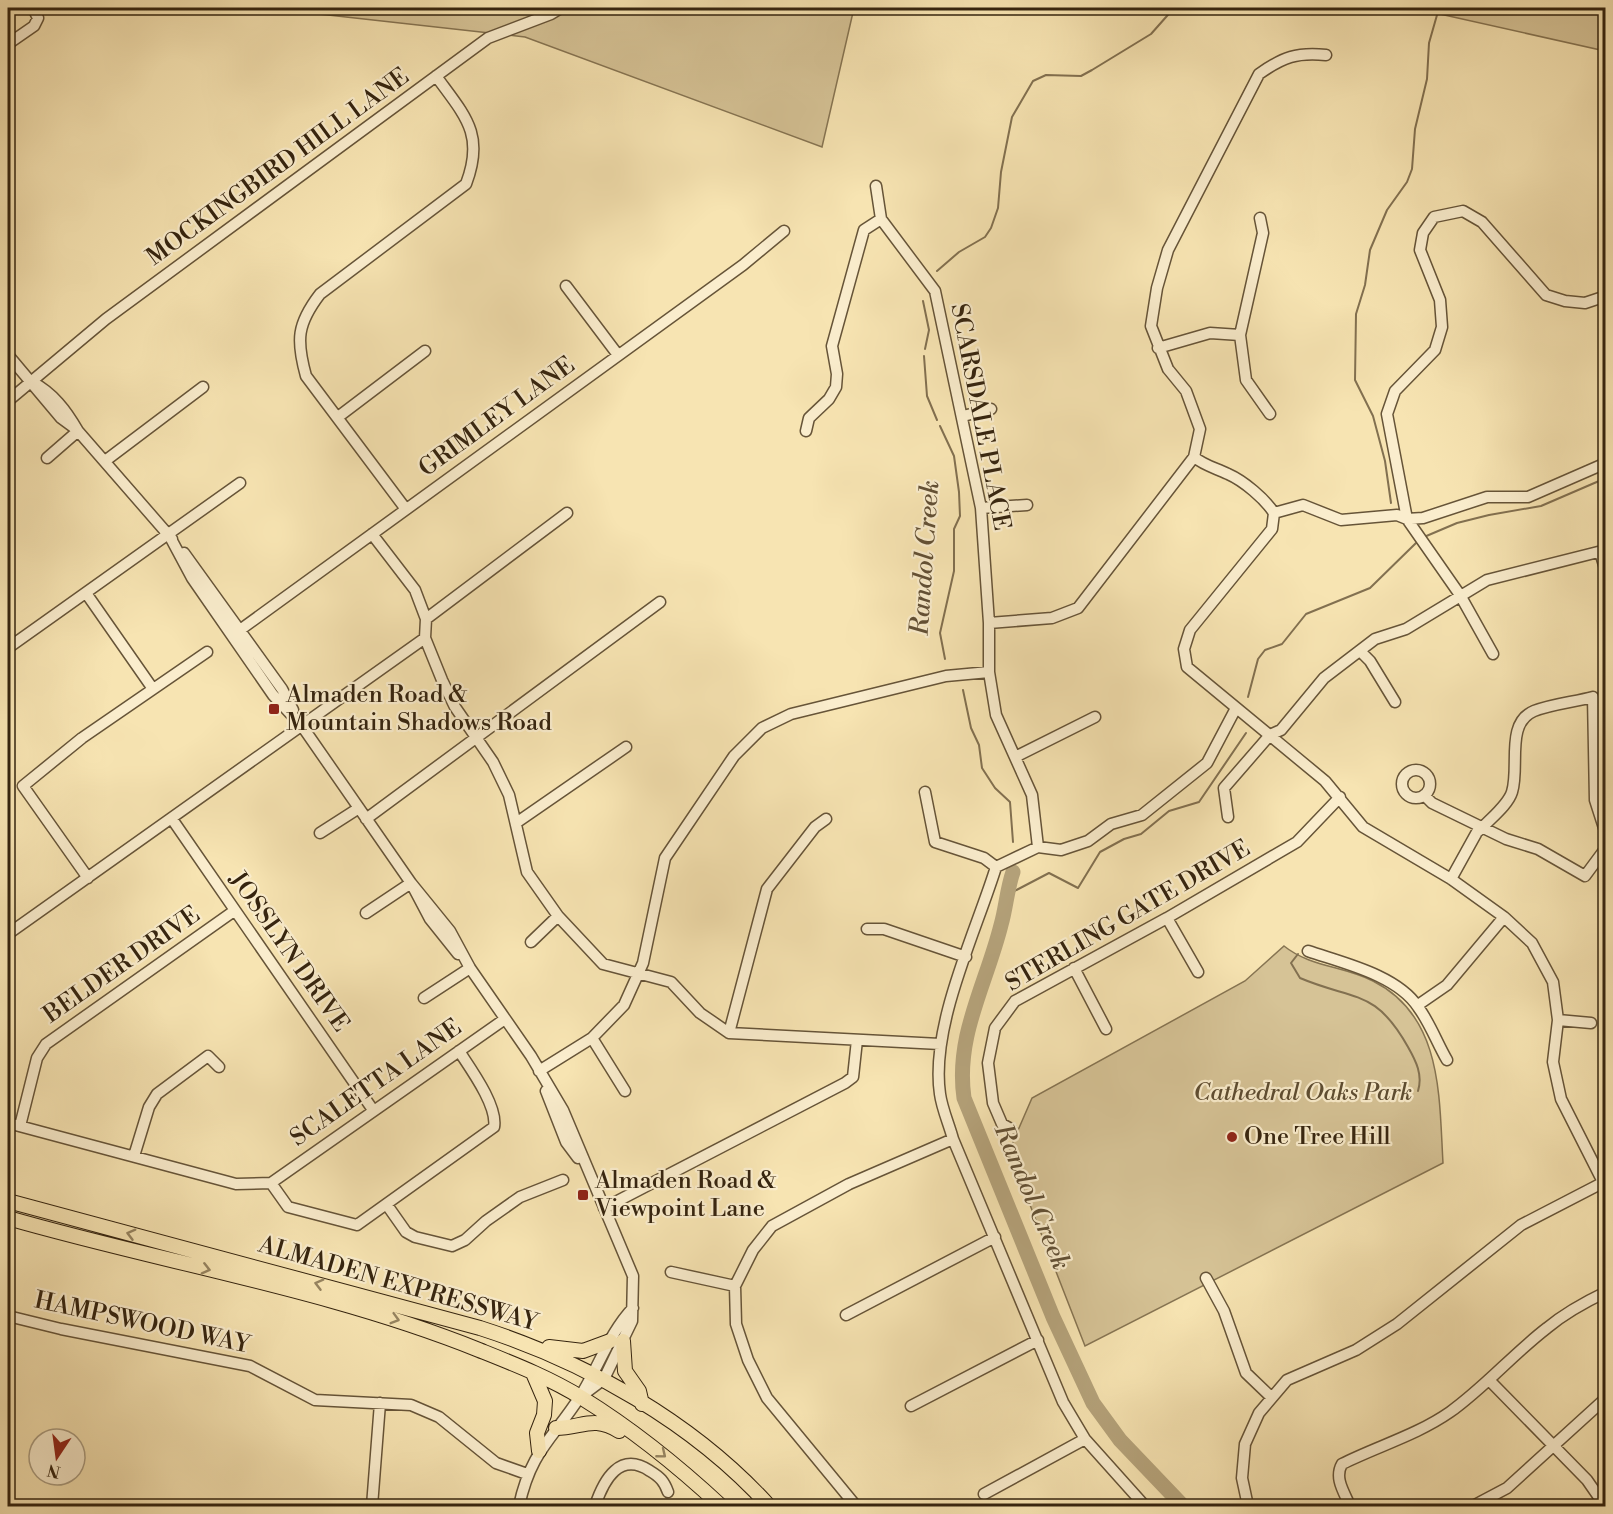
<svg xmlns="http://www.w3.org/2000/svg" width="1613" height="1514" font-family="'Libre Bodoni',serif">
  <rect width="100%" height="100%" fill="#f7e4b2"/>
  <filter id="stains"><feTurbulence type="fractalNoise" baseFrequency=".00333" numOctaves="4"/><feColorMatrix values="0 0 0 0 .2 0 0 0 0 .09 0 0 0 0 .02 0 0 0 .5 -.17"/></filter>
  <radialGradient id="worn" r=".72"><stop offset=".6" stop-color="#630" stop-opacity="0"/><stop offset="1" stop-color="#630" stop-opacity=".3"/></radialGradient>
  <path fill="#d6c396" stroke="#867452" stroke-width="1.5" d="M265,8H854L822,147L525,37Z
    M1413,8H1605V51Z
    M1284,946C1310,967 1344,966 1373,981C1443,1016 1439,1097 1443,1163L1085,1346L1009,1151L1032,1098L1245,981Z"/>
  <g fill="none" stroke-linecap="round" stroke-linejoin="round">
    <path stroke="#827050" stroke-width="2" d="M937,271L959,252L985,237L991,228L998,208L1001,172L1012,117L1033,81L1046,75L1081,76L1092,70L1151,34L1174,8
      M923,301L929,330L925,349
      M924,356L927,396L937,420
      M940,426L954,456L959,492L960,516L954,529V571L940,633L945,659
      M1391,503L1385,461L1373,416L1355,380L1356,314L1365,285L1370,250L1387,210L1407,182L1412,169L1415,129L1427,79L1429,43L1439,8
      M1424,537L1457,523L1489,515L1541,506L1606,478
      M963,690L971,728L979,745L982,768L995,788L1010,802L1013,842
      M1248,697L1258,659L1265,650L1282,644L1306,614L1370,588L1416,543
      M1005,896L1049,873L1078,888L1100,852L1124,839L1141,834L1169,811L1199,802L1246,733
      M1298,954L1291,963L1300,978C1354,1001 1375,988 1408,1047C1416,1061 1423,1075 1418,1091"/>
    <path stroke="#b5a37b" stroke-width="15" d="M1013,872C1007,889 1006,908 1001,925C986,985 955,1036 964,1098L1053,1317L1093,1403L1120,1440L1183,1506"/>
    <defs>
      <path id="minor" d="M8,44L34,26L38,18L33,8
        M876,186L881,219L935,291L981,508L989,623V672L996,715L1032,795L1038,847
        M1260,218L1263,233L1240,335L1246,380L1270,414
        M566,286L618,355
        M1158,348L1210,333L1240,335
        M8,355L61,418L76,429
        M32,382C53,393 66,410 78,431L172,539
        M8,401L106,319L488,38L551,14L561,8
        M963,416L991,409
        M338,417L425,351
        M806,431L809,418L829,399L836,387L837,374L832,346L864,230L881,219
        M1194,457C1205,466 1216,468 1228,474C1244,481 1265,499 1274,513L1272,529L1190,630L1184,649L1187,667L1325,781L1363,827L1451,879L1504,917L1532,943L1553,982L1558,1020L1553,1062L1561,1099L1603,1182
        M47,458L78,431
        M105,461L203,387
        M405,508L306,376C296,340 297,324 320,294L466,184C485,134 465,116 436,76
        M981,508L1027,505
        M1274,513L1303,505L1341,520L1397,515L1407,519L1423,518L1487,497H1528L1606,463
        M372,534L415,590L426,619L425,638L442,680L455,707L493,762L509,795L527,872L558,916L603,964L671,982L700,1013L729,1033L940,1044
        M169,535L192,578L273,695L302,726L411,883L430,919L458,954
        M1600,552L1606,572
        M184,553L282,689L293,710
        M86,593L153,689
        M426,619L567,513
        M989,623L1052,618L1078,608L1194,457L1200,429L1186,391L1168,369L1151,326L1157,288L1168,250L1259,74C1283,57 1297,52 1326,55
        M233,635L743,265L784,231
        M8,648L240,483
        M1360,651L1370,661L1395,702
        M1493,654L1460,595L1407,519L1387,414L1395,391L1435,350L1442,327L1440,300L1420,250L1423,233L1434,217L1463,211L1482,222L1546,295L1565,301L1585,303L1606,296
        M1017,756L1095,717
        M1402 784a14 14 0 1 1 28 0a14 14 0 1 1-28 0Z
        M925,792L935,842L984,858L996,867
        M1424,795L1432,803L1506,839L1538,849L1585,876L1605,849V831L1595,800L1593,697C1574,702 1552,704 1534,711C1505,723 1520,767 1512,792C1508,805 1491,818 1482,828L1477,832L1451,879
        M1228,817L1224,788L1270,735L1281,730L1324,678L1375,639L1406,629L1487,580L1606,550
        M172,819L373,1110
        M366,819L660,602
        M516,823L626,747
        M320,833L359,808
        M88,878L23,786L82,738L207,652
        M411,883L450,931L470,968L531,1056L563,1110L633,1276L632,1321L604,1379L580,1397
        M366,913L411,883
        M1167,918L1198,972
        M867,929H884L966,957
        M8,934L425,638
        M531,942L558,916
        M1308,951C1343,963 1397,975 1418,1007C1430,1023 1437,1043 1447,1060
        M1074,968L1106,1029
        M424,998L470,968
        M1418,1005L1447,985L1504,917
        M1558,1020L1591,1023
        M729,1033L767,889L815,827L826,819
        M592,1038L625,1091
        M539,1071L592,1038L624,1005L643,963L665,858L734,756L762,728L791,714L946,676L989,672
        M546,1091L566,1142L578,1158
        M8,1123L236,1184L271,1183
        M20,1126L37,1058L46,1044L234,911
        M1011,1129L1002,1124L993,1103L988,1063L995,1028L1015,1001L1167,918L1297,842L1340,797
        M134,1156L149,1107L157,1094L208,1056L219,1067
        M271,1183L288,1207L357,1225L494,1127C498,1106 470,1068 459,1051
        M271,1183L505,1019
        M387,1205L406,1232L415,1237L452,1246L465,1240L486,1221L520,1197L563,1180
        M604,1208L845,1083L853,1077L857,1040
        M671,1272L735,1286
        M1206,1278L1224,1311L1246,1373L1270,1396
        M846,1315L995,1237
        M8,1316L61,1329L250,1366L315,1400L411,1405L439,1417L496,1463L527,1474
        M1490,1381L1587,1480L1605,1506
        M911,1406L1038,1340
        M984,1494L1085,1439
        M372,1506L380,1403
        M519,1506C531,1450 553,1439 581,1395C599,1366 610,1332 633,1308
        M595,1506C604,1479 620,1451 650,1471C660,1477 664,1481 668,1492
        M856,1506L767,1398L748,1360L736,1324L735,1286L753,1250L772,1226L849,1184L953,1139
        M1145,1506L1085,1439L1063,1402L953,1139C949,1124 942,1109 940,1094C930,1026 976,932 996,867L1038,847L1061,850L1088,841L1111,824L1142,815L1207,763L1236,708
        M1248,1506L1242,1478L1245,1444L1259,1413L1287,1380L1356,1350L1397,1324L1521,1225L1606,1181
        M1350,1506C1344,1492 1334,1478 1342,1464C1378,1446 1417,1435 1450,1412C1485,1387 1513,1354 1547,1328C1565,1313 1585,1302 1606,1292
        M1473,1506L1507,1488L1606,1398"/>
      <path id="major" d="M8,1201L480,1328C586,1362 694,1423 769,1506
        M8,1218C164,1263 327,1289 479,1350C514,1364 550,1378 582,1398C632,1429 678,1466 721,1506
        M623,1341L625,1371L639,1391L642,1404
        M549,1347L583,1351L610,1341
        M533,1373L545,1401L544,1415L537,1433L539,1451
        M556,1428C582,1428 593,1415 619,1431"/>
    </defs>
    <use href="#minor" stroke="#665438" stroke-width="13"/>
    <use href="#major" stroke="#35240f" stroke-width="16"/>
    <use href="#minor" stroke="#faedcd" stroke-width="10"/>
    <use href="#major" stroke="#f7e4b2" stroke-width="14"/>
  </g>
  <defs><path id="oneway-chevron" d="M-2-3.5L2.5 0L-2 3.5" fill="none" stroke-width="1.6" stroke-linecap="round" stroke-linejoin="round" transform="scale(1.5)"/></defs>
  <g stroke="#968460">
    <use href="#oneway-chevron" transform="translate(131 1234) rotate(-165)"/>
    <use href="#oneway-chevron" transform="translate(206 1269) rotate(14)"/>
    <use href="#oneway-chevron" transform="translate(319 1284) rotate(-165)"/>
    <use href="#oneway-chevron" transform="translate(395 1319) rotate(16)"/>
    <use href="#oneway-chevron" transform="translate(662 1454) rotate(39)"/>
  </g>
  <g fill="#8f2418" stroke="#faedcd" stroke-width="2">
    <rect x="268" y="703" width="12" height="12" rx="3"/>
    <circle cx="1232" cy="1137" r="6"/>
    <rect x="577" y="1189" width="12" height="12" rx="3"/>
  </g>
  <g text-anchor="middle" dominant-baseline="central" stroke-width="4.5" stroke-linejoin="round" paint-order="stroke">
    <g font-size="24" fill="#35240f" stroke="#faedcd">
      <text transform="translate(278 167) rotate(-36)">MOCKINGBIRD HILL LANE</text>
      <text transform="translate(497 417) rotate(-36)">GRIMLEY LANE</text>
      <text transform="translate(980 417) rotate(79)">SCARSDALE PLACE</text>
      <text transform="translate(1128 916) rotate(-30)">STERLING GATE DRIVE</text>
      <text transform="translate(289 952) rotate(55)">JOSSLYN DRIVE</text>
      <text transform="translate(122 965) rotate(-35)">BELDER DRIVE</text>
      <text transform="translate(376 1083) rotate(-35)">SCALETTA LANE</text>
      <text transform="translate(398 1284) rotate(16)">ALMADEN EXPRESSWAY</text>
      <text transform="translate(142 1323) rotate(12)">HAMPSWOOD WAY</text>
    </g>
    <g font-size="24" fill="#35240f" stroke="#faedcd" text-anchor="start">
      <text x="286" y="695">Almaden Road &amp;<tspan x="286" dy="28">Mountain Shadows Road</tspan></text>
      <text x="1244" y="1137">One Tree Hill</text>
      <text x="595" y="1181">Almaden Road &amp;<tspan x="595" dy="28">Viewpoint Lane</tspan></text>
    </g>
    <g font-size="24" font-style="italic" fill="#5d4c31" stroke="#faedcd">
      <text x="1303" y="1093">Cathedral Oaks Park</text>
    </g>
    <g font-size="26" font-style="italic" fill="#625035" stroke="#faedcd">
      <text transform="translate(925 558) rotate(-86)">Randol Creek</text>
      <text transform="translate(1032 1197) rotate(67)">Randol Creek</text>
    </g>
  </g>
  <rect width="1613" height="1514" fill="none" stroke="#f7e4b2" stroke-width="30"/>
  <rect x="9" y="9" width="1595" height="1496" fill="none" stroke="#35240f" stroke-width="3"/>
  <rect x="15" y="15" width="1583" height="1484" fill="none" stroke="#35240f" stroke-width="1.5"/>
  <g transform="translate(57 1457) rotate(193)"><circle r="28" fill="#faedcd" stroke="#ab9d81" stroke-width="1.5"/>
  <path d="M0-4.5L10 22L0 15L-10 22Z" fill="#8f2418"/>
  <text y="-9" font-size="16" font-weight="bold" text-anchor="middle" fill="#35240f">N</text>
  </g>
  <rect width="100%" height="100%" filter="url(#stains)"/>
  <rect width="100%" height="100%" fill="url(#worn)"/>
</svg>
